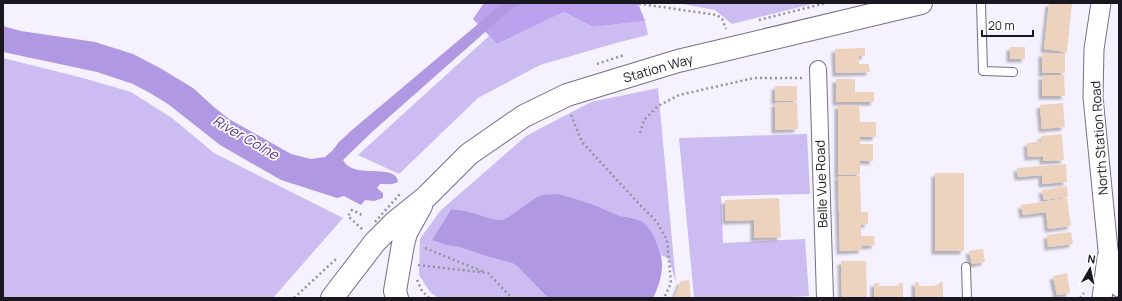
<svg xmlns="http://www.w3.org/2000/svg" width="1122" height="301" font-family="Manrope,sans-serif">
  <defs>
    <filter id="shadow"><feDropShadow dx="-3.5" dy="3.5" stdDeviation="1" flood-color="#0004"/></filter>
  </defs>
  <rect width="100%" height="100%" fill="#f5f1fe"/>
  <path fill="#cdbcf2" d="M677,3H816L732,24L715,10Z
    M564,12L593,27L645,21L648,35L616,43L540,65L478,98L399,174L358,155L489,36L497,44Z
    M3,58L83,78L131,92L172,118L214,153L343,218L273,298H3Z
    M658,88L676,283L669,259L661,255C655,233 645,217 620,216L576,199L510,216L502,220L493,219L466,211L451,209C444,220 437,229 436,242L445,245L462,247L489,257L512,263L518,267L548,298H438L430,292L419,275L420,239L440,211L526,136L591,102Z
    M807,134L810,194L721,196L723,243L805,239L809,296L773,298H694L679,138Z"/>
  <path fill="#bca2ee" d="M484,3H638L645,21L593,27L564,12L497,44L473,19Z"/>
  <path fill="#b198e3" d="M503,3H522L509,11L372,132L343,160C344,161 346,165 347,165C360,177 397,164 398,182C392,185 387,184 380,184L377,188L383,193V198L374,201L365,200L361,205L344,196L337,198L281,180L220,145L168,104L150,93L133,84L97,72L3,52V26L21,31L95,42L133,54L160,68L193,88L214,107L229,119L291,154L311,159L325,157L332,151L339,142L352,130Z
    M558,194L576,199L591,204L620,216C626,216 636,219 641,221C653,228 662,252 662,265C662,276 658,288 653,298H548L518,267L512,263L489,257L460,247L445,245L432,240L443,222L451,209L466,211L493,219L502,220L510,216L537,197L543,195Z"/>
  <path fill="#edd2bd" filter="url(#shadow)" d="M1049,3H1072L1067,52L1044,49Z
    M1010,47H1025V59H1010Z
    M865,48V56H859V64H869L870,72L836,73L835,49Z
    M1042,53H1065V73H1042Z
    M1064,75L1065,96H1042V76Z
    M836,79H855V92H874V102H836Z
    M775,86H797V101H775Z
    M797,102L798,129L775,130V103Z
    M1063,103L1065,127L1042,129L1040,105Z
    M838,105H859L860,122H876V137H860V144H873V161H860V175H838Z
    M1062,134L1064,160L1043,161V156L1028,157L1027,143L1042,141L1041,136Z
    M1066,164L1067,182L1042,184V175L1018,177L1017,168Z
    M935,173H964V251H935Z
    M838,176H860L861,212H868V224L861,225V236H874L875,245L862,246V250L840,251Z
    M1067,186L1068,197L1044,200L1042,190Z
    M779,198L781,237L754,238V220L726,221L725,200Z
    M1067,198L1071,226L1048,229L1046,212L1023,215L1021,205Z
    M1071,232L1073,244L1048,247L1047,235Z
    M983,249L985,262L972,264L969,251Z
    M841,261H866L867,298H842Z
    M1067,273L1070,293L1057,295L1053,276Z
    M689,280L691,298H674L681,281Z
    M915,282H919V286H939V282H943V298H915Z
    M874,283H879V286H899V283H903V298H874Z"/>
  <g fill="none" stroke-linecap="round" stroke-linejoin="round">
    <defs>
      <path id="service" d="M981,3L983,71L1013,72
        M966,267L967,298"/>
      <path id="minor" d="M818,69L825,298"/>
      <path id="tertiary" d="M1101,3L1094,49L1093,97L1108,250L1119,287
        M1102,298L1107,257"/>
      <path id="primary" d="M332,298L375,242L395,222L426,197L469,154L524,116L567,95L678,61L921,3
        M397,298L395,291L403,244L406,233L421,206"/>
    </defs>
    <use href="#service" stroke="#766e89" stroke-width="10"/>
    <use href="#minor" stroke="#766e89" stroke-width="18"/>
    <use href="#tertiary" stroke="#766e89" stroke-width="21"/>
    <use href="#primary" stroke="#766e89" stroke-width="24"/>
    <path stroke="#94919c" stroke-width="2.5" stroke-dasharray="2 3" stroke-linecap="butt" d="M634,3L717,15L722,19L726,29
      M759,20L826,3
      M597,64L624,55
      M571,115L582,142L641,206L657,222L667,240L671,283L664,298
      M640,133L644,120L658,106L679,95L754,78H803
      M362,229L348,216L352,210L364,216
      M425,248L484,272
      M418,265L488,273L512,298
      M417,280L422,291L429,298
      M294,298L336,259
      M1080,298L1084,293"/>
    <use href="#service" stroke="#fff" stroke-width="8"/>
    <use href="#minor" stroke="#fff" stroke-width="16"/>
    <use href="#tertiary" stroke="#fff" stroke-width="19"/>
    <use href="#primary" stroke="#fff" stroke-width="22"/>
    <path stroke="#94919c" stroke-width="2.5" stroke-dasharray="2 3" stroke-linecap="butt" d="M375,222L400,194"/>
  </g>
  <g text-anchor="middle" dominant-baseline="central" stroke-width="3.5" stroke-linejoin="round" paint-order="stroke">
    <g font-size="13" fill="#1a1721" stroke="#fff">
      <text transform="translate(658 68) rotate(-16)">Station Way</text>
      <text transform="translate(1099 138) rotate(-94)">North Station Road</text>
      <text transform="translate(821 184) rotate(-92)">Belle Vue Road</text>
    </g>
    <g font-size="14" font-style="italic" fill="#563289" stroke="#fff">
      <text transform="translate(246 137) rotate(30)">River Colne</text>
    </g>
  </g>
  <rect width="1122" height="301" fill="none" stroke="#1a1721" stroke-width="8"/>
  <g transform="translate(1090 269) rotate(9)" stroke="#ffffff" stroke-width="3" paint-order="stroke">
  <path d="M0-3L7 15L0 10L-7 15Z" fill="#1a1721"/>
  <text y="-6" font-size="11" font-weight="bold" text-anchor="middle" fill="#1a1721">N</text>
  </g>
  <path d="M982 30v6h51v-6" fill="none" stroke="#1a1721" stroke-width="2"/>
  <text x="988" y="30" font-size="12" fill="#1a1721" stroke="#ffffff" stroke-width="3" paint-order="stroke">20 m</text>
</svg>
